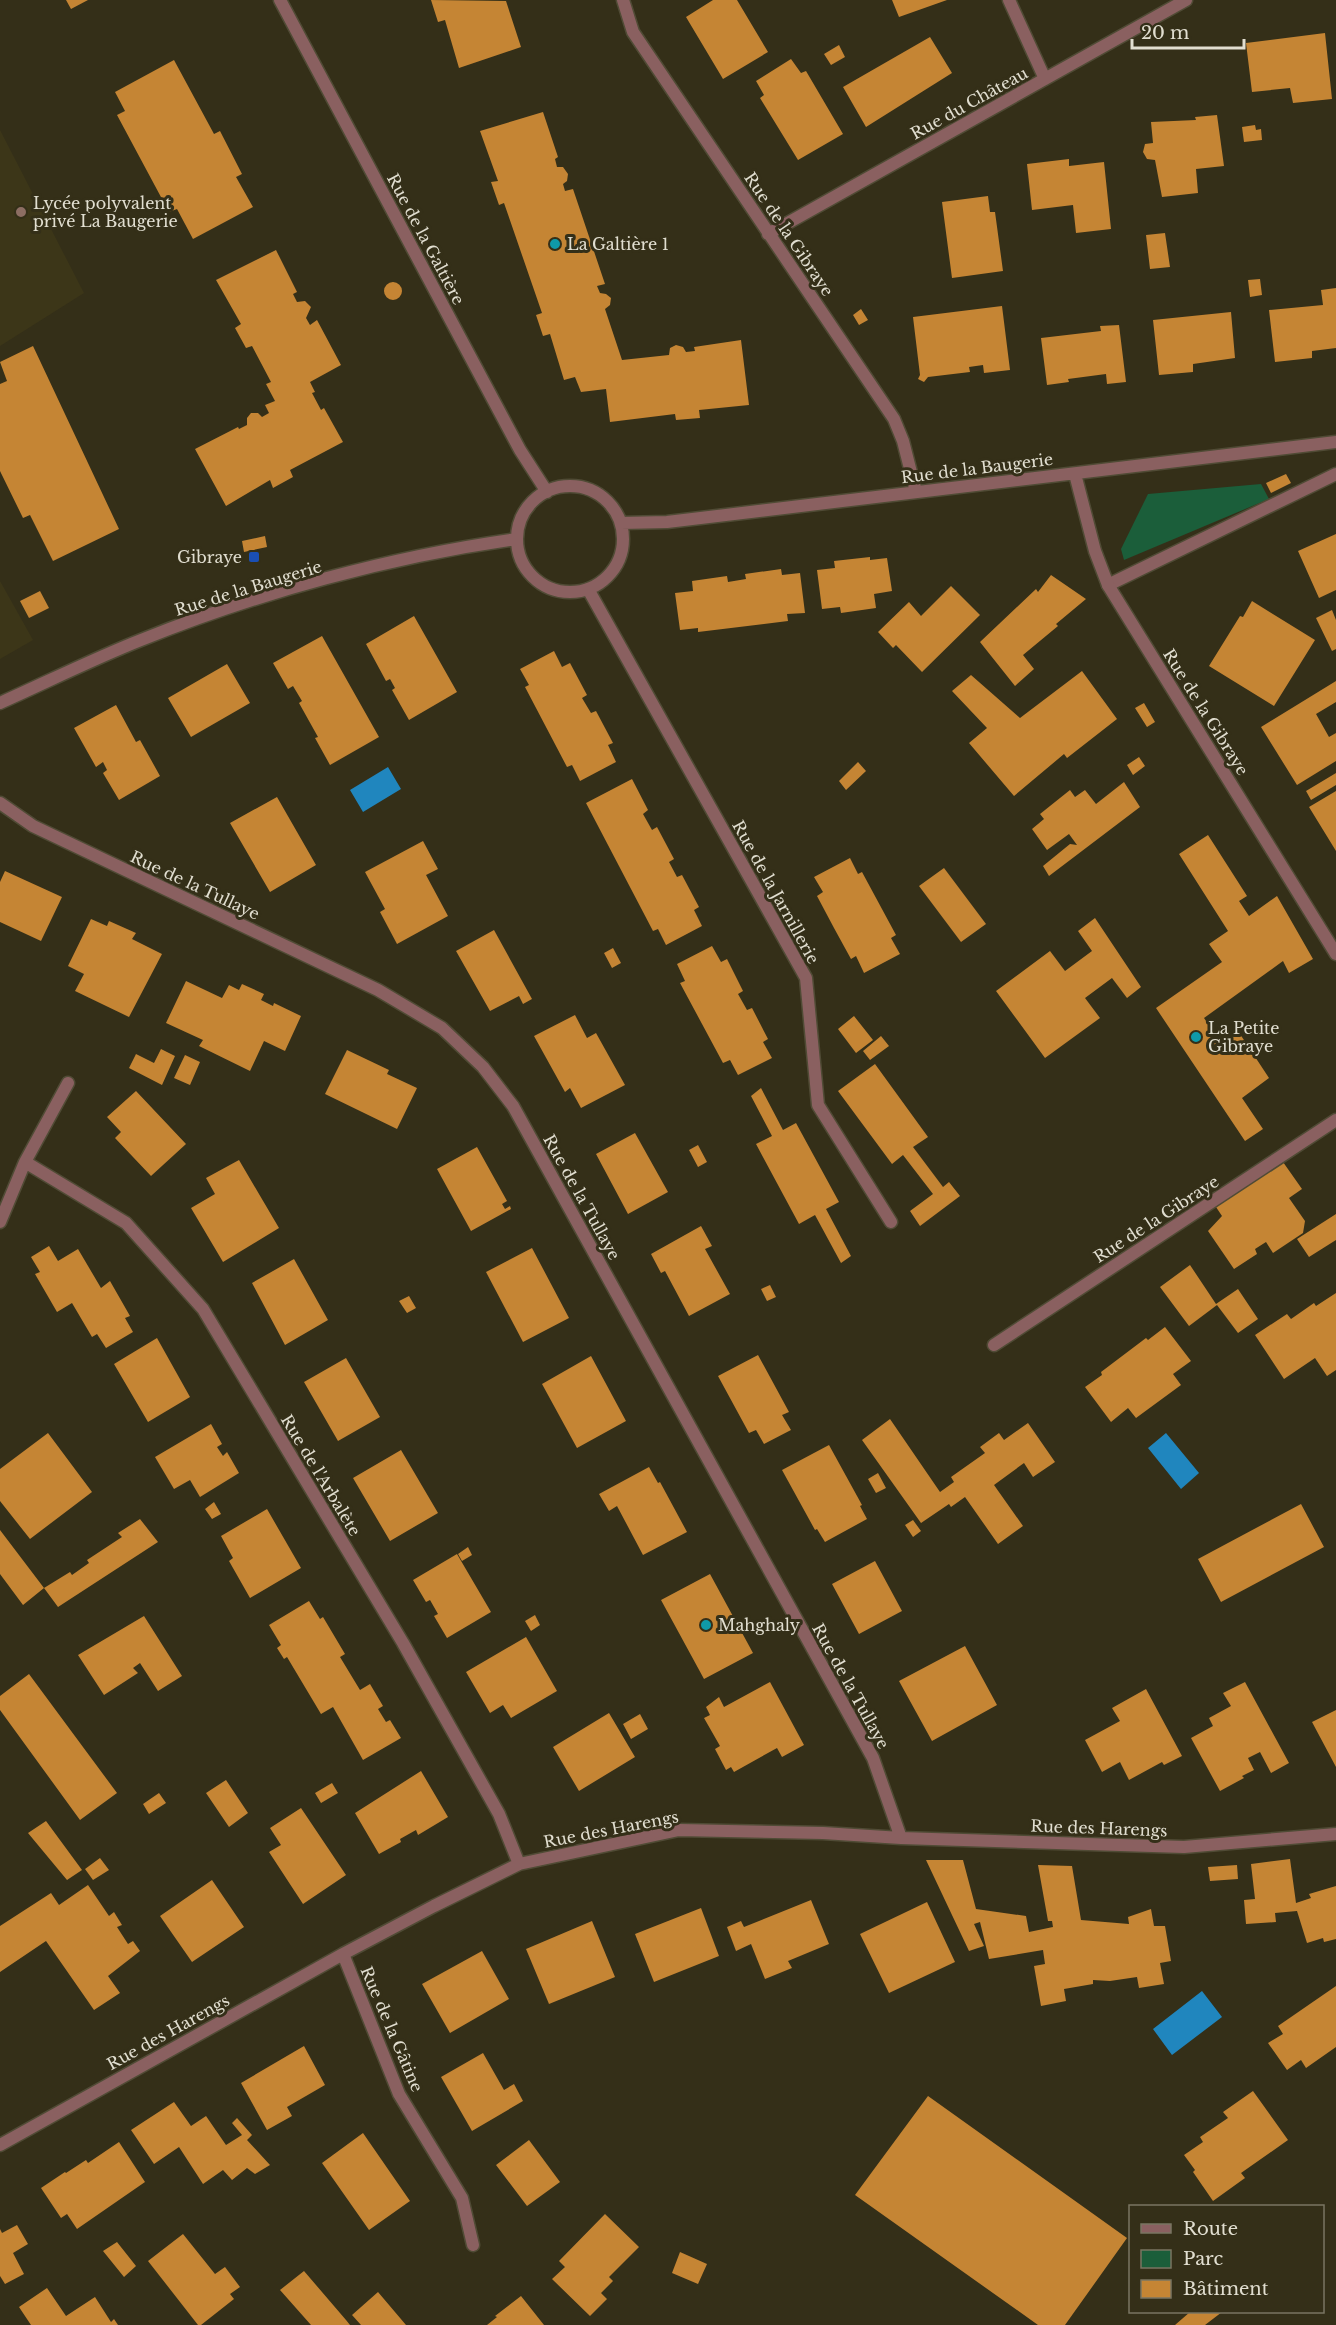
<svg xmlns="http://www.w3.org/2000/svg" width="1336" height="2325" font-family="'Libre Baskerville',serif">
  <rect width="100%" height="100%" fill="#342f18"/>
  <path fill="#3c3618" d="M0,130L84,293L0,346Z
    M0,581L33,640L0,659Z"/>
  <path fill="#1b5e3a" d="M1261,484L1269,499L1124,560L1121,549L1148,494Z"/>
  <path fill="#2086be" d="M388,767L401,789L363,812L350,790Z
    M1166,1433L1199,1473L1181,1489L1148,1448Z
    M1202,1991L1222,2017L1172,2055L1153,2029Z"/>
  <path fill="#c58534" d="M66,0H88L71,9Z
    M431,0L506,1L521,47L459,68L445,20L438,22Z
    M713,0H737L768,52L723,79L686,17Z
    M892,0H947L899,17Z
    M1325,33L1332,99L1293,103L1290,88L1252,92L1246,43Z
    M930,37L952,73L866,127L843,87Z
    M839,45L845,57L831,65L824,54Z
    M791,59L801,73L806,71L843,134L798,160L760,98L764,95L756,81Z
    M174,60L214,134L220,131L242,174L236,177L253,207L193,239L177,209L169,212L117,115L125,111L115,92Z
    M543,112L558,157L555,159L557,167H563L568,174L567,181L563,184L565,191L573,189L605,284L597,286L600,293L606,294L611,298L610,305L605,309L622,360L669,355L670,348L676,345L683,347L686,352L695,351L694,347L741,340L749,405L699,410L700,418L676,420L675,414L610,422L606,389L581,392L575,377L564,380L550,334L543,336L536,315L542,313L504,203L499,205L491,182L498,181L480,131Z
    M1217,115L1224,166L1196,169L1198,193L1162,197L1155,160L1147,159L1143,152L1145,144L1153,143L1151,122L1196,120L1195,117Z
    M1255,125L1256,130L1261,129L1262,140L1244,142L1242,127Z
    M1069,159V166L1104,162L1111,229L1076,233L1073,205L1032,210L1027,164Z
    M988,196L990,212H995L1003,271L952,278L942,202Z
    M1165,233L1170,267L1150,269L1146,235Z
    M276,250L297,292L293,294L297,302L305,301L311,307L306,318L310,325L317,320L341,365L310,382L315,392L312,393L321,410L324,408L343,442L290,470L293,477L273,488L270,480L226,506L195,449L238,427L239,429L247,425V418L251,413H258L262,417L269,413L265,405L275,401L266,384L271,382L252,346L246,348L235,328L241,324L216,280Z
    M1260,279L1262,295L1250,297L1248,280Z
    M384 291a9 9 0 1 1 18 0a9 9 0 1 1-18 0Z
    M1336,288V348L1312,351V358L1275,362L1269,310L1323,305L1321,290Z
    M1002,306L1010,370L984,373L983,365L969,367L970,372L928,377L924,382L918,379L920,375L913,317Z
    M861,309L868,320L859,325L853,315Z
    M1231,312L1235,358L1193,364V372L1159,375L1153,320Z
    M1119,325L1126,382L1107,384L1106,374L1068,379L1069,382L1047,385L1041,338L1101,331L1100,326Z
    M33,346L119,529L53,561L30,515L23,518L0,471V384L7,381L0,362Z
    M1286,474L1291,483L1271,493L1266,483Z
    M1336,534V590L1319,598L1298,551Z
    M265,536L267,547L244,552L242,541Z
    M870,557V560L887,558L892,591L874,594L876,608L841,613L840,607L822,609L817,570L835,568L834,561Z
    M781,569L782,575L800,573L805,613L787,614L788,621L698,632V628L680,630L675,593L693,591L692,581L727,576L728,582L746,579L745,574Z
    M1051,575L1086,599L1056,624L1058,626L1023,655L1034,669L1015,686L980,642L1036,589L1038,592Z
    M951,586L980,615L922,672L896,645L893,648L878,632L909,602L921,616Z
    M40,591L49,608L29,618L20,601Z
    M1252,601L1315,640L1274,706L1209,666L1240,616L1243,617Z
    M1332,610L1336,620V649L1332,651L1316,618Z
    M414,616L457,692L409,720L392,690L395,688L390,679L386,681L366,644Z
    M322,636L379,737L330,765L315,738L318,737L299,703L302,701L293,686L288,689L273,663Z
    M554,651L562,667L570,663L587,695L582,698L591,713L596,711L613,743L608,745L616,762L580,781L572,765L567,767L525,687L529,685L520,669Z
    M227,664L250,703L191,737L168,698Z
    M1082,671L1117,719L1067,758L1064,754L1014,796L969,743L987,728L952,691L971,675L1020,718Z
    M1336,681V702L1316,714L1329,737L1336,733V761L1297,785L1261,727Z
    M1144,703L1155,722L1147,727L1135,708Z
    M116,705L136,742L140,740L160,776L119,800L103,773L107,770L103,762L96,767L74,728Z
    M1139,757L1145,766L1133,775L1127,765Z
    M858,762L866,771L846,790L839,781Z
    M1336,773V785L1311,800L1306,791Z
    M632,779L648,810L643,814L652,830L657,827L674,859L669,862L677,877L682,875L699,907L694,910L702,926L666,945L658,929L653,931L586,803Z
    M1124,782L1140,807L1049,876L1043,866L1070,844L1077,845L1069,834L1047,850L1032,829L1044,819L1040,814L1070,790L1075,797L1085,790L1096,804Z
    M1336,791V851L1309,807Z
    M277,797L316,865L270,892L230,823Z
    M1208,835L1247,896L1239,901L1249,916L1277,896L1313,959L1289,973L1283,961L1204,1018L1221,1043L1238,1031L1269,1078L1242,1098L1263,1129L1245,1141L1156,1008L1222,962L1209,944L1228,931L1179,854Z
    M423,841L438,869L426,875L448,916L397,944L380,912L385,909L365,872Z
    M850,858L858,874L862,872L896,935L891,938L900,954L864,973L856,956L851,959L834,928L817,896L823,892L814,877Z
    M944,868L986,924L961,942L919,886Z
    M5,871L62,897L41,941L0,922V882Z
    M1095,918L1141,987L1127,998L1112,978L1085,998L1100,1018L1045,1058L996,991L1050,951L1065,971L1092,951L1078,931Z
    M91,919L107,926L109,921L136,933L132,939L162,954L129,1017L75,991L84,974L68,966Z
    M494,930L532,999L523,1004L519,996L490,1011L456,951Z
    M712,946L721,962L727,959L743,991L738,994L747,1010L752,1008L768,1039L763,1042L772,1058L738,1075L730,1060L723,1063L680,983L685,981L677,964Z
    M613,948L621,963L612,968L604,953Z
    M186,981L222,998L229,985L239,990L242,984L264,994L261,1000L273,1006L274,1003L301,1016L285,1051L264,1041L250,1071L199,1046L203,1040L166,1023Z
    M575,1015L587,1038L596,1033L625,1085L581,1108L570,1088L565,1092L534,1036Z
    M854,1016L873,1040L856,1053L838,1029Z
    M881,1036L889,1046L870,1060L863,1051Z
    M161,1049L175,1056L162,1085L129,1068L136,1054L154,1063Z
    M347,1050L389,1070L387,1074L417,1088L397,1129L325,1094Z
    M185,1055L200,1062L190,1085L174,1078Z
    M875,1064L928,1137L913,1147L943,1187L949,1182L960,1196L920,1226L910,1211L933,1194L903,1155L892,1164L838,1091Z
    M761,1088L783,1130L796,1123L839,1202L826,1209L851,1256L841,1263L815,1215L799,1224L756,1144L772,1136L751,1096Z
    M136,1091L186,1144L151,1176L115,1138L121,1132L107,1117Z
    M635,1133L668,1192L628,1214L596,1154Z
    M698,1145L707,1162L698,1167L689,1150Z
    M477,1147L507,1201L502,1204L505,1209L510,1206L511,1209L471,1231L437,1169Z
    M239,1160L279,1228L223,1262L191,1208L215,1194L206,1178Z
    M1283,1162L1302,1189L1289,1198L1305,1221L1303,1233L1273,1253L1266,1242L1255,1249L1257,1254L1234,1269L1208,1231L1222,1216L1216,1207Z
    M1336,1214V1240L1309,1257L1297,1239Z
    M701,1226L712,1246L705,1249L730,1294L689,1316L665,1271L661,1273L651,1254Z
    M49,1246L58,1261L78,1249L101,1288L110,1281L130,1316L125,1318L133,1332L106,1348L97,1334L92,1337L72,1303L57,1312L35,1274L40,1272L31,1257Z
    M532,1248L569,1318L523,1342L486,1272Z
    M294,1259L328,1320L285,1345L252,1283Z
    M1190,1265L1216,1304L1238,1289L1258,1319L1238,1333L1217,1305L1189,1326L1160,1287Z
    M770,1285L776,1297L767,1301L761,1289Z
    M1336,1293V1370L1327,1376L1315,1358L1284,1379L1255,1335L1287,1314L1291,1319L1314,1303L1316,1306Z
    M409,1296L416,1308L407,1313L399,1301Z
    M1165,1327L1191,1361L1173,1374L1181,1385L1136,1418L1128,1408L1111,1422L1085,1387L1102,1375L1101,1372L1146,1338L1148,1340Z
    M157,1338L190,1397L148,1422L114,1364Z
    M758,1355L789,1412L782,1415L791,1430L764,1444L756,1430L749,1433L718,1376Z
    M591,1356L626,1421L577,1448L542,1384Z
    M346,1358L380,1417L338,1441L304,1382Z
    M890,1419L940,1492L954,1482L951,1477L985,1453L980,1447L999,1433L1004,1440L1028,1423L1055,1462L1033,1477L1024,1463L994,1485L1023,1526L998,1544L965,1497L951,1507L949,1504L921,1523L862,1440Z
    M211,1424L222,1444L217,1447L223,1456L227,1452L239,1473L200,1497L190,1480L174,1489L155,1457Z
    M48,1433L92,1492L30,1539L0,1501V1469Z
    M829,1445L862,1505L860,1506L867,1519L825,1542L817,1529L815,1530L782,1470Z
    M401,1450L438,1513L390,1541L353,1478Z
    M649,1467L658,1483L660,1482L687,1532L643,1555L617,1506L609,1511L599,1494Z
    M878,1473L886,1488L876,1493L868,1479Z
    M214,1502L221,1514L212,1519L205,1509Z
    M1301,1504L1324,1547L1221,1602L1198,1559Z
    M267,1509L301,1568L250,1598L229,1561L233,1558L221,1536Z
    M140,1519L158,1542L58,1607L44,1588L23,1605L0,1574V1530L44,1588L70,1572L72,1575L89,1563L87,1560L122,1537L118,1533Z
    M913,1520L921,1531L913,1537L905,1525Z
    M468,1547L472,1555L462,1561L458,1554Z
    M457,1554L491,1612L447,1638L434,1616L438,1614L430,1600L426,1602L413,1580Z
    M875,1561L902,1611L859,1634L832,1584Z
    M710,1574L753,1653L704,1679L661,1600Z
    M309,1601L320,1619L323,1617L345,1654L340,1657L360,1690L370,1684L383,1706L378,1709L386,1722L390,1720L401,1738L363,1760L333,1707L321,1714L287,1657L284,1659L277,1648L281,1645L269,1625Z
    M535,1615L540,1625L531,1631L525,1621Z
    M144,1616L182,1676L158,1691L140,1663L133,1668L138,1673L104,1695L78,1655Z
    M526,1637L557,1691L511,1718L503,1705L490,1713L466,1672Z
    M965,1646L997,1705L932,1741L899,1681Z
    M29,1674L117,1793L80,1820L0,1710V1696Z
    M770,1682L804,1745L782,1757L777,1748L734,1772L731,1767L726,1770L715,1749L720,1746L704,1718L710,1715L706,1707L719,1697L724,1707Z
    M1245,1682L1289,1763L1271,1773L1260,1752L1248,1758L1254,1770L1242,1776L1244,1778L1220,1791L1191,1738L1213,1726L1209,1718L1231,1706L1223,1693Z
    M1146,1689L1182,1756L1164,1765L1162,1762L1129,1780L1120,1762L1102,1772L1085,1740L1120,1721L1112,1708Z
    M1336,1710V1767L1312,1722Z
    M609,1713L635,1757L579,1791L553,1747Z
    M640,1714L648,1729L631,1739L623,1724Z
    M421,1771L448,1817L418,1835L416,1830L400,1839L401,1842L379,1854L355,1813Z
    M226,1780L248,1813L229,1827L206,1793Z
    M332,1783L338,1793L321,1803L315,1793Z
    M159,1793L166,1803L149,1814L143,1804Z
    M301,1808L346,1875L303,1904L269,1852L281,1845L270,1828Z
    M46,1821L82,1870L67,1880L28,1833Z
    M100,1858L109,1870L93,1880L85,1869Z
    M1290,1859L1296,1903L1311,1898L1309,1894L1336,1886V1939L1324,1942L1323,1938L1307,1943L1297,1911L1275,1913L1276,1922L1246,1924L1244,1900L1255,1899L1251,1864Z
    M926,1860H963L976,1909L1026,1916L1029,1932L1053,1927L1052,1921H1048L1038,1865L1072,1866L1081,1920L1129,1924L1128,1917L1151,1909L1154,1926H1165L1171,1961L1160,1963L1164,1984L1139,1988L1137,1977L1110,1981L1093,1980V1984L1064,1989L1066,2001L1041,2006L1034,1966L1045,1964L1043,1950L989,1959L980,1922L974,1924L984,1946L969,1951Z
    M1237,1865L1238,1879L1210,1881L1208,1867Z
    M212,1880L244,1927L192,1962L160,1916Z
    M88,1885L109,1916L114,1912L122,1925L117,1927L128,1944L133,1941L140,1951L108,1976L120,1993L94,2010L46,1941L0,1972V1926L51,1893L59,1905Z
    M811,1900L829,1944L788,1961L792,1968L765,1979L751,1944L736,1951L727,1927L741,1921L744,1927Z
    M927,1902L955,1962L889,1993L860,1934Z
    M701,1908L719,1956L654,1982L635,1934Z
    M592,1921L615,1977L549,2004L526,1949Z
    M482,1951L509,1999L450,2033L422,1984Z
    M1336,1986V2047L1306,2068L1301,2060L1287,2070L1268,2043L1283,2034L1278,2026Z
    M304,2046L325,2085L287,2107L292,2116L267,2130L241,2083Z
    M483,2053L504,2090L514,2084L523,2101L472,2131L441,2077Z
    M1253,2091L1288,2140L1241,2173L1245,2178L1213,2201L1193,2172L1195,2170L1184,2155L1203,2142L1200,2137L1228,2118L1223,2112Z
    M928,2096L1127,2238L1065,2325H1038L855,2195Z
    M174,2102L191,2126L206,2116L226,2145L242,2135L232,2123L237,2118L252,2135L247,2140L270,2165L255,2174L247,2168L232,2180L223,2170L203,2184L179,2147L154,2164L131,2130Z
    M363,2133L410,2201L369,2230L322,2163Z
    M529,2140L560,2182L527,2206L496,2165Z
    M119,2142L145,2182L77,2229L67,2214L61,2218L41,2188L65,2172L66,2173L86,2160L88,2163Z
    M605,2214L639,2247L609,2277L613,2281L601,2293L607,2299L590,2316L552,2279L565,2267L559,2261Z
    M17,2225L28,2244L13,2253L24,2274L5,2284L0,2276V2229L2,2233Z
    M183,2234L215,2274L225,2267L240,2287L230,2294L234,2299L201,2325H198L148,2261Z
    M117,2242L136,2266L124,2277L103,2251Z
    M680,2252L707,2264L698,2284L672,2273Z
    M304,2271L346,2320L350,2325H311L280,2290Z
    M47,2288L66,2316L95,2297L111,2322L114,2319L118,2325H31L19,2307Z
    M378,2292L406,2325H361L352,2315Z
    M521,2296L544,2325H487L497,2317L495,2316Z
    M1190,2312H1222L1205,2325H1175Z"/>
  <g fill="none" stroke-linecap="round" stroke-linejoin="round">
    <defs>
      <path id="lane" d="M1108,585L1336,474
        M994,1345L1336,1120"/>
      <path id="street" d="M280,0L520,450L547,492
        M623,0L633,32L894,419L903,441L916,492
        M1009,0L1045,79
        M768,234L1186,0
        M1075,474L1095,551L1108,585L1336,954
        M517 539a53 53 0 1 1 106 0a53 53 0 1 1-106 0Z
        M621,523L667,522L1336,442
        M588,589L806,978L818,1105L891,1222
        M0,703C47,682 93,659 141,640C257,593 393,556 517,539
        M0,803L33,826L378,990L442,1028L483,1067L513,1106L873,1758L901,1838
        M68,1083L25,1162L126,1223L203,1309L403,1643L499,1814L519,1864
        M0,1222L25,1162
        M343,1954L399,2094L462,2198L473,2245
        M0,2145L343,1954L434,1906L519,1864L679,1830L823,1833L901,1838L1184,1847L1336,1834"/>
    </defs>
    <use href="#lane" stroke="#504b35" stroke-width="15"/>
    <use href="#street" stroke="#504b35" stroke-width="15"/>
    <use href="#lane" stroke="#8a6060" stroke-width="12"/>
    <use href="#street" stroke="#8a6060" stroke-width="12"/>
  </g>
  <circle fill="#8d6e63" stroke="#342f18" stroke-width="2" cx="21" cy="212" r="6"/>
  <g fill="#0f9aa8" stroke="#342f18" stroke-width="2">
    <circle cx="555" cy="244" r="6"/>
    <circle cx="1196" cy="1037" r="6"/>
    <circle cx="706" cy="1625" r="6"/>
  </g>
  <rect fill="#1a4fb4" stroke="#342f18" stroke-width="2" x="248" y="551" width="12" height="12" rx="3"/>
  <g text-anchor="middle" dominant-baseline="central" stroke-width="6" stroke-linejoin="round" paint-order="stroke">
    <g font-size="16" fill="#e1ded0" stroke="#342f18">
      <text transform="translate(969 103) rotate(-29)">Rue du Château</text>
      <text transform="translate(789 234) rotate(56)">Rue de la Gibraye</text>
      <text transform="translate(426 239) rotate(62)">Rue de la Galtière</text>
      <text transform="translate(977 468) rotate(-7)">Rue de la Baugerie</text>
      <text transform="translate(248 588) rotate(-17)">Rue de la Baugerie</text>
      <text transform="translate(1206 712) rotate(58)">Rue de la Gibraye</text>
      <text transform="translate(195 885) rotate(25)">Rue de la Tullaye</text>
      <text transform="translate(776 892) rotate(61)">Rue de la Jarnillerie</text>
      <text transform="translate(582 1197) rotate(61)">Rue de la Tullaye</text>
      <text transform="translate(1156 1219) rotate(-33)">Rue de la Gibraye</text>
      <text transform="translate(321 1475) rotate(59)">Rue de l'Arbalète</text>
      <text transform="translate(851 1686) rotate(61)">Rue de la Tullaye</text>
      <text transform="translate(1099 1828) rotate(2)">Rue des Harengs</text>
      <text transform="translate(611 1829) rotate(-11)">Rue des Harengs</text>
      <text transform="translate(392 2029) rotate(67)">Rue de la Gâtine</text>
      <text transform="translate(168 2032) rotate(-29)">Rue des Harengs</text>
    </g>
    <g font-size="16" fill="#e1ded0" stroke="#342f18" text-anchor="start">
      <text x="33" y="203">Lycée polyvalent<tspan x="33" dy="18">privé La Baugerie</tspan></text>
      <text x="567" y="244">La Galtière 1</text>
      <text x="242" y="557" text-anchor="end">Gibraye</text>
      <text x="1208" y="1028">La Petite<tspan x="1208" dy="18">Gibraye</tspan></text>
      <text x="718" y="1625">Mahghaly</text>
    </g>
  </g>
  <rect x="1129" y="2205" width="195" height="108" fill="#342f18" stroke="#797562" stroke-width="1.5"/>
  <rect x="1141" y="2224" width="30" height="9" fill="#8a6060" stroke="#797562" stroke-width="1.5"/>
  <text x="1183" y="2235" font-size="18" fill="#e1ded0">Route</text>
  <rect x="1141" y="2250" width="30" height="18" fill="#1b5e3a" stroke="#797562" stroke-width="1.5"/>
  <text x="1183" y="2265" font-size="18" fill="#e1ded0">Parc</text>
  <rect x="1141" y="2280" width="30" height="18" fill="#c58534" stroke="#797562" stroke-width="1.5"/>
  <text x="1183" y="2295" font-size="18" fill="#e1ded0">Bâtiment</text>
  <path d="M1132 39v9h112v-9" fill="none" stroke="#e1ded0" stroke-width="3"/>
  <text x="1141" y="39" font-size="18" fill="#e1ded0" stroke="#342f18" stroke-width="4.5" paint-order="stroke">20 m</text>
</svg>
